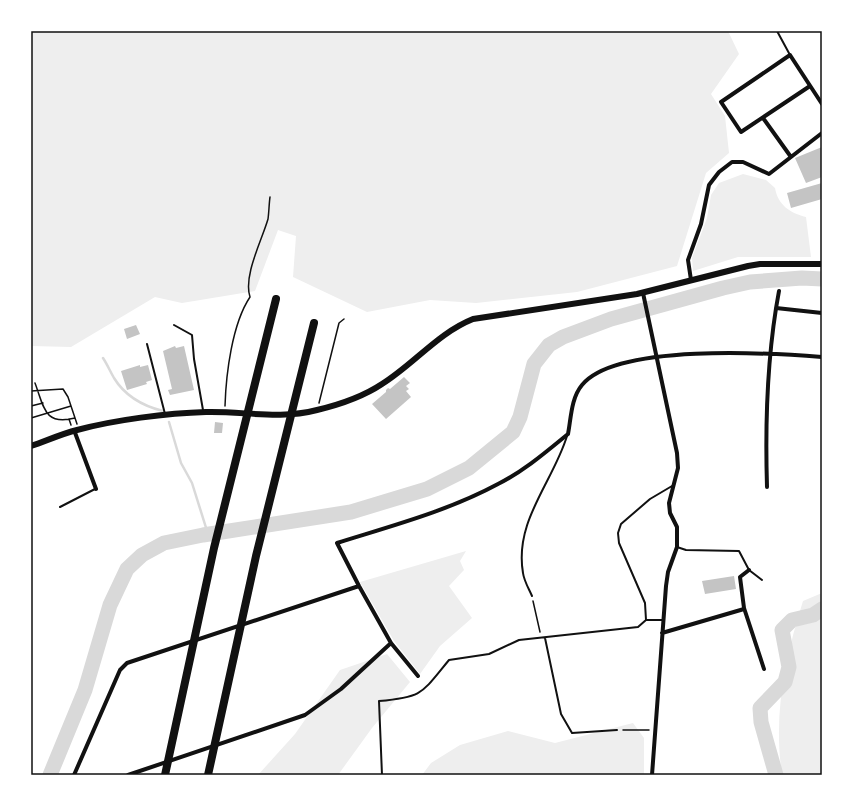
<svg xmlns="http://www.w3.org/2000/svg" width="853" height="806" font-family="'Exo 2',sans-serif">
  <rect width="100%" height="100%" fill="#fff"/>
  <path fill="#eee" d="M31,31H728L739,54L711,94L725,116L729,153L706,173L677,266L577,292L476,303L430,300L367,312L293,277L296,236L278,230L255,291L182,303L155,297L71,347L31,346Z
    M743,174L766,180L775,188C778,205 790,213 806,217L811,257H738L693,271L692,258L707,218L711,195L719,183Z
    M466,551L460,561L464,570L449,586L472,618L440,646L420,674L394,641L360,582Z
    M822,593V775H782C773,715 785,658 803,601Z
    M387,654L410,682L372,728L338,775H258L295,734L340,670Z
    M633,723L644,738V775H422L431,763L460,745L508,731L555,743Z"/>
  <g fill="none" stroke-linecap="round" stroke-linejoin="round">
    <path stroke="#d9d9d9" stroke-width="2.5" d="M103,358C107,364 110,371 114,378C125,396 143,406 163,411
      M169,422L181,463L192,483L208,534"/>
    <path stroke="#d9d9d9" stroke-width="15" d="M50,775L85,690L110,605L127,569L142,555L164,543L203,535L351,512L427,489L469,468L513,432L520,417L534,364L549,345L563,337L611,319L723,288L750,282L802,278L822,279
      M776,775L761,722L760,708L785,682L789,667L782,630L792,620L813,615L822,609"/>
  </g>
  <path fill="#c4c4c4" d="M822,147V177L806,183L795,158Z
    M822,183V199L791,208L787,193Z
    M136,325L140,334L127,339L124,329Z
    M175,346L176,348L184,346L194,390L170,395L168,390L172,389L163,351Z
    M140,365V367L148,365L152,380L146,382L147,384L127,390L121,371Z
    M404,377L410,383L406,386L409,389L406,391L411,397L386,419L372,404L386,392V390L388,388L390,389Z
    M215,422L223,423L222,433H214Z
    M734,576L736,589L705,594L702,581Z"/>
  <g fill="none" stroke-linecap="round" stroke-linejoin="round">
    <path stroke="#111" stroke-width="1.5" d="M35,383C44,407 44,426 75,418
      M31,391L63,389L68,397L77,424
      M319,403L339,323L344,319
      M31,406L43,403
      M225,406C226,374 232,324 250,297C243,276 262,240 268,219C269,212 269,204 270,197
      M31,418L71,406
      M69,419L71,425
      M533,601L540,632
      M623,730H649"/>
    <path stroke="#111" stroke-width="2" d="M777,31L790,55
      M174,325L192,335L194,359L203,410
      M147,344L165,414
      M60,507L95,489
      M677,547L686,550L739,551L749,570L762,580
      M532,596C529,589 524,581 523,573C514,521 553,482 567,436
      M646,620H663
      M545,638L561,714L572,733L617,730
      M382,775L379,701C423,697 421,694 449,660L489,654L519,640L638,627L646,620L645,603L619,543L618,533L621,524L650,499L672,486"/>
    <path stroke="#111" stroke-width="4" d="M810,86L741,132L721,102L790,55L822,104
      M763,118L791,157
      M691,280L688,260L701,224L709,185L719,172L732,162H743L769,174L822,133
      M643,293L677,453L678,468L669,503L670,513L677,527V547L668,572L666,586L652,775
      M776,308L822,313
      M74,430L96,489
      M767,487C765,422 767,355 779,291
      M749,570L740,577L744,608L764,669
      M662,633L744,609
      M418,676L391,643L359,586L337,543C391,526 448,511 498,484C524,471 546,452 568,434C571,419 571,398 582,385C616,343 771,353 822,357
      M74,775L120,670L127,663L359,586
      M128,775L305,715L341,689L391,643"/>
    <path stroke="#111" stroke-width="6" d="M31,446C46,441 61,434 77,430C114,420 167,413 206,412C245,411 278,420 317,410C338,405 364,396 382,384C414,364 438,333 473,319L637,294L748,266L760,264H822"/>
    <path stroke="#111" stroke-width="8" d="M165,775L214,548L276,299
      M208,775L256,556L314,323"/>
  </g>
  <rect width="853" height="806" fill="none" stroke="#ffffff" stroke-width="64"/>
  <rect x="32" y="32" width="789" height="742" fill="none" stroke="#111" stroke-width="1.5"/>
</svg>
